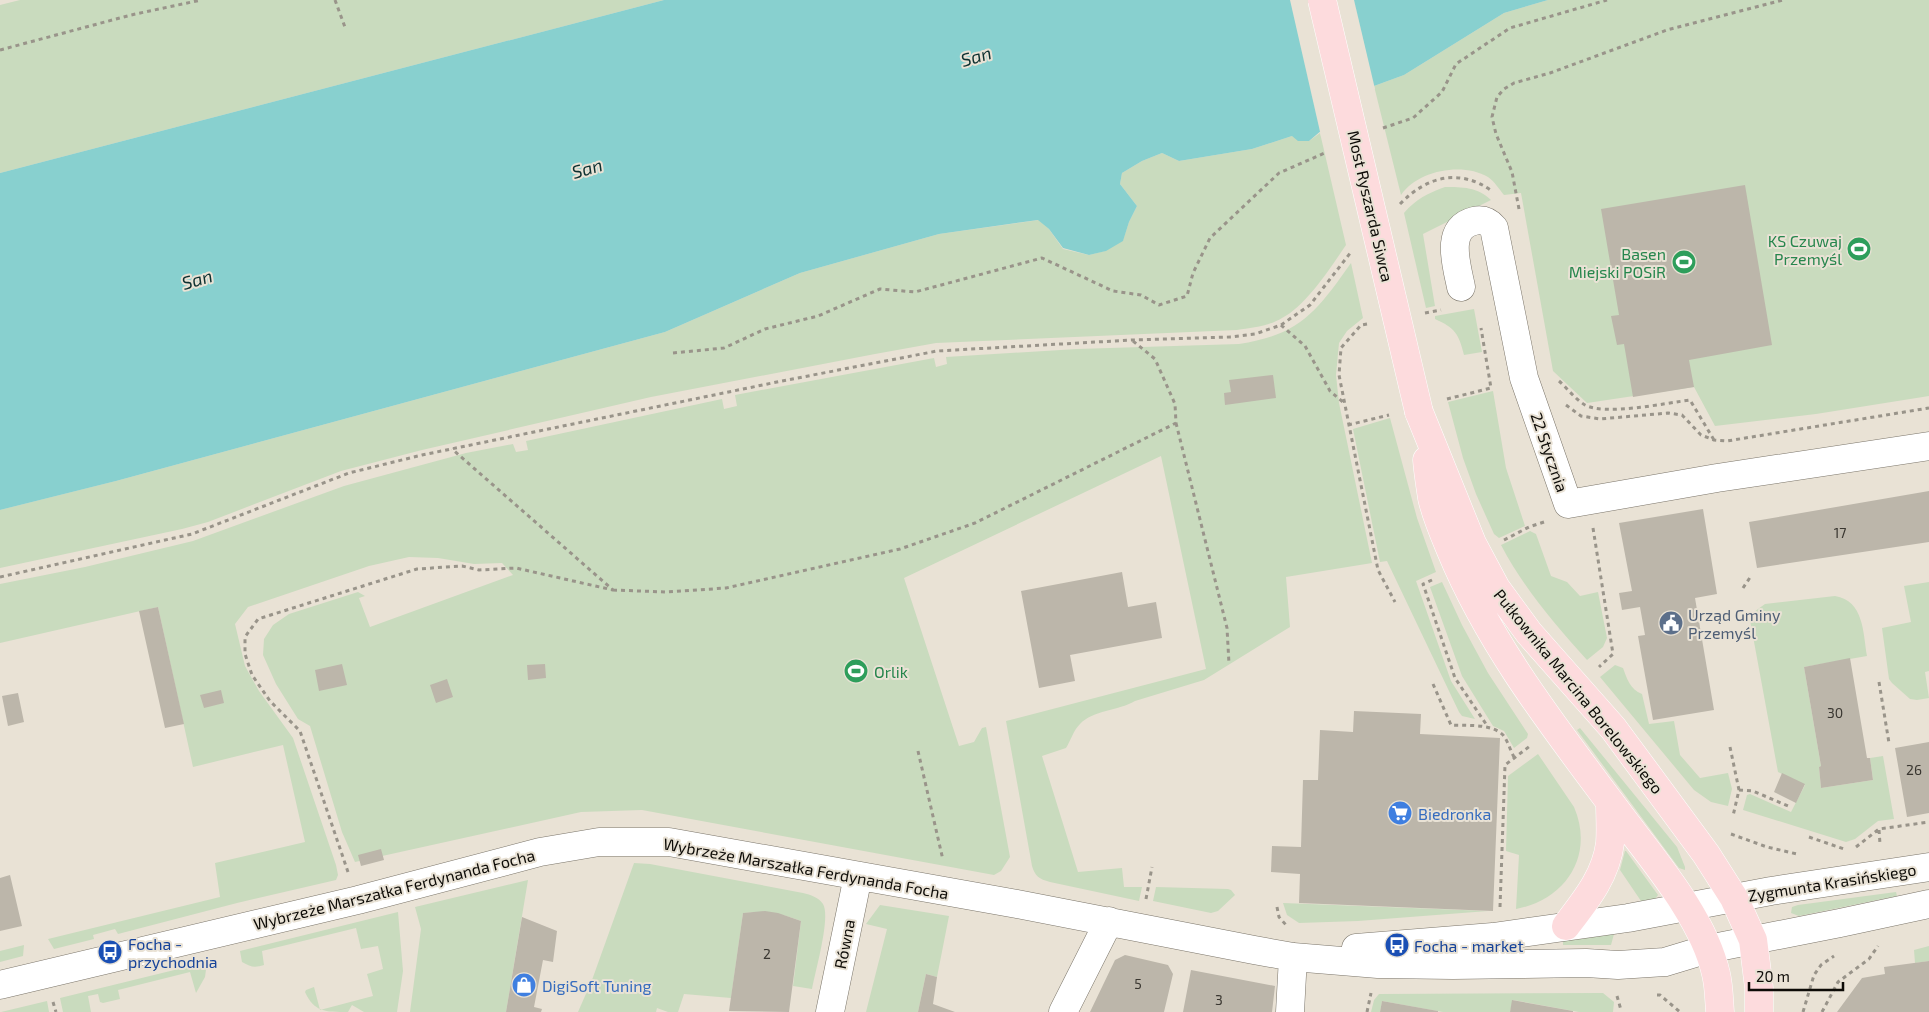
<svg xmlns="http://www.w3.org/2000/svg" width="1929" height="1012" font-family="'Exo 2',sans-serif">
  <rect width="100%" height="100%" fill="#e9e2d5"/>
  <path fill="#c9dbbe" d="M20,0H664L0,173V5Z
    M1548,0H1929V396L1816,414L1715,426L1694,387L1587,403L1553,371L1521,193L1504,195C1499,189 1495,182 1488,177C1463,162 1418,170 1401,195L1374,86L1404,75L1504,13Z
    M1320,133L1346,245C1331,267 1306,306 1282,318C1269,326 1252,328 1237,330L936,343L875,354L651,397L422,450L341,471L208,522L182,529L0,568V510L116,481L665,332L800,273L939,234L1039,220L1049,229L1063,249L1089,255L1105,251L1123,240L1129,222L1137,206L1120,184L1122,173L1142,161L1162,153L1179,161L1252,149L1292,136L1309,141Z
    M1445,187C1462,187 1478,187 1491,200L1423,234L1435,306L1426,308L1404,213C1416,199 1428,193 1445,187Z
    M1351,263L1363,318L1347,331L1339,343L1336,375L1339,403L1372,563L1286,577L1290,627L1204,680L1135,701C1118,711 1093,710 1080,724C1073,731 1071,740 1066,748L1042,756L1078,872L1122,868L1124,887H1142L1139,901L1050,882C1039,879 1035,876 1032,866L1006,721L1206,669L1161,456L904,578L959,746L974,742L982,728L986,727L1010,857L1001,871L994,875L642,810L581,812L355,862L342,832L310,726L298,719L276,684L263,655L264,639L273,625L289,614L358,592L365,596L359,598L370,627L513,575L502,563L474,564L438,558L409,557L369,566L248,607L235,624L245,666L259,691L293,738L336,865L338,875L336,880L237,903L118,934L115,929L93,935L94,939L54,949L48,939L220,897L215,863L305,842L283,745L193,767L158,607L0,643V584L85,567L193,541L344,486L466,453L513,444L516,452L528,450L526,441L722,399L724,409L737,406L735,395L934,358L936,367L947,364L946,357L1077,349L1239,344C1300,335 1317,311 1351,263Z
    M1474,309L1482,352L1464,355C1459,334 1455,328 1435,319V316Z
    M1493,391L1506,468L1525,526L1499,538L1494,534L1476,494L1463,458L1448,402Z
    M1390,418L1417,518L1436,572L1416,581L1451,681L1475,719L1462,716L1459,712L1387,561L1380,562L1353,429Z
    M1530,531L1536,534L1551,576L1567,582L1580,596L1598,592L1607,638L1603,647L1587,660C1555,625 1523,587 1501,545Z
    M1442,582L1462,625L1488,673L1528,734L1527,738L1514,748L1504,731L1493,726L1462,676L1430,587Z
    M1929,582V671L1925,672L1929,698L1917,700L1910,699L1892,683L1889,679L1882,628L1911,622L1904,586Z
    M1835,596C1864,601 1863,632 1867,656L1804,667L1821,766L1819,767L1821,788L1873,780L1870,758L1883,756L1894,819L1878,821L1855,839L1846,842L1743,810L1747,795L1750,794L1791,812L1805,785L1778,772L1750,620L1751,614L1765,604Z
    M1615,665L1623,668C1627,679 1630,689 1642,694L1649,724L1674,721L1680,755L1700,778L1728,773L1732,789L1728,806L1711,802L1694,790L1600,677Z
    M1580,728L1677,847L1685,867V870L1679,868L1577,730Z
    M1538,754L1574,807C1595,856 1565,900 1516,909L1519,855L1506,851L1508,776Z
    M1625,851H1626L1658,895L1655,899L1641,901L1620,870Z
    M634,863L650,864L803,893C811,895 818,897 823,904C831,917 815,972 812,989L793,986L801,921C779,913 767,911 743,913L731,998L684,994L678,1012H668L657,1008L656,1012H578L592,980Z
    M528,880L506,1012H410L421,929L415,907Z
    M1156,887L1228,889L1231,890L1235,895L1218,911L1211,913L1153,901Z
    M1896,892L1897,896L1799,916L1791,913L1792,907L1798,905Z
    M1283,903L1488,911L1358,921L1299,923L1287,915Z
    M880,905L949,916L937,977L926,974L918,1012H866L887,929L866,924Z
    M398,912L403,971L397,1012H364L352,1005L348,1012C325,1012 314,1012 305,992L306,990L314,987L320,1010L373,996L367,974L383,969L378,946L361,949L356,928L262,951L264,965C254,968 251,967 242,962L240,951Z
    M1614,934L1611,945H1563V941Z
    M24,945L23,956L0,962V951Z
    M1929,946V961L1915,963L1914,950Z
    M207,962L205,977L196,993L190,972L118,990L120,999L103,1003L100,1002L98,994L88,996L91,1012H63L60,998Z
    M1603,993L1614,1002L1613,1012H1579L1513,1000L1510,1012H1443L1382,1001L1380,1012H1371L1374,1000L1379,994Z
    M47,1001L49,1012H1Z"/>
  <path fill="#88d0cf" d="M664,0H1548L1504,13L1404,75L1374,86L1309,141H1298L1292,136L1252,149L1179,161L1162,153L1142,161L1122,173L1120,184L1137,206L1129,222L1123,241L1106,251L1089,255L1063,248L1049,229L1038,220L939,234L800,273L665,332L116,481L0,510V173Z"/>
  <path fill="#e9e2d5" d="M1290,0H1354L1375,89L1321,136Z"/>
  <path fill="#bcb6aa" d="M1745,185L1772,345L1689,360L1694,387L1633,397L1624,344L1617,345L1611,316L1619,315L1601,209Z
    M1273,375L1276,398L1225,405L1224,393L1231,392L1229,380Z
    M1929,491V542L1757,568L1749,522Z
    M1703,509L1717,594L1695,598L1714,710L1653,720L1638,636L1645,635L1640,607L1622,610L1619,593L1632,591L1619,523Z
    M1122,572L1128,607L1156,602L1162,638L1070,655L1075,681L1039,688L1021,591Z
    M158,607L184,724L165,728L139,611Z
    M1850,658L1867,758H1870L1873,780L1821,788L1819,767L1821,766L1804,667Z
    M342,664L347,685L319,691L315,670Z
    M545,664L546,678L528,680L527,665Z
    M447,679L453,697L436,703L430,685Z
    M221,690L224,703L204,708L200,695Z
    M18,693L24,722L8,726L2,696Z
    M1354,711L1421,714L1420,734L1500,738L1493,911L1299,903L1300,874L1271,872L1272,846L1301,847L1303,780H1318L1320,730L1353,732Z
    M1929,742V813L1907,817L1895,748Z
    M1782,773L1805,784L1796,803L1774,792Z
    M381,849L384,860L361,866L358,855Z
    M10,875L22,926L0,931V878Z
    M765,911L778,913L801,921L789,1012L729,1011L743,913Z
    M522,917L557,931L553,962L543,960L534,1007L542,1009L541,1012H506Z
    M1125,955L1168,965L1173,974L1164,1012H1090L1115,960Z
    M1929,961V1012H1837L1862,978L1885,974L1884,967Z
    M1191,970L1275,986L1272,1012H1183Z
    M926,974L937,977L933,1004L955,1012H918Z
    M1512,1000L1573,1011V1012H1510Z
    M1382,1001L1438,1011V1012H1380Z"/>
  <g fill="none" stroke-linecap="round" stroke-linejoin="round">
    <defs>
      <path id="minor" d="M1461,287C1457,266 1444,228 1474,221C1483,219 1489,222 1494,228L1524,378L1568,504L1717,478L1929,446
        M1356,948L1493,937L1628,918L1771,891L1929,867
        M0,985L358,900L540,852L599,842H669L1017,904L1254,950L1293,957L1378,964L1453,965L1586,963L1618,965L1665,962L1708,949L1840,923L1929,904
        M830,1012L858,876
        M1063,1012L1109,921
        M1290,1012L1293,957"/>
      <path id="major" d="M1419,412L1472,543L1496,588L1529,633L1613,728L1706,854L1734,898L1753,940L1759,988V1012
        M1427,460C1428,473 1430,485 1432,498C1436,516 1444,534 1451,551C1489,643 1551,723 1610,802C1646,852 1703,914 1716,974C1719,986 1719,1000 1720,1012
        M1566,926C1585,901 1606,876 1610,843C1611,830 1610,816 1610,803"/>
    </defs>
    <use href="#minor" stroke="#7b756a" stroke-width="29"/>
    <use href="#major" stroke="#fff" stroke-width="29"/>
    <path stroke="#99948a" stroke-width="3" stroke-dasharray="4 4" stroke-linecap="butt" d="M335,0L346,30
      M0,50L131,15L201,0
      M1383,128L1413,118L1442,92L1456,64L1510,28L1607,0
      M1400,204C1427,176 1460,168 1492,191
      M1519,209L1512,172L1496,134L1492,117L1497,97L1504,89L1514,83L1550,73L1667,30L1783,0
      M1425,313L1441,310
      M1367,324L1361,325L1341,348L1339,375L1378,570L1395,602
      M1281,325L1305,346L1330,391L1344,403
      M673,353L724,348L765,329L818,316L880,289L915,292L1042,258L1113,291L1141,295L1159,305L1187,296L1193,273L1210,238L1279,173L1327,152
      M1559,381C1567,388 1575,399 1585,405C1605,416 1666,403 1690,400L1714,440
      M1447,399L1491,388L1481,328
      M1566,405L1581,416L1600,419L1668,413L1682,415L1701,435L1714,440L1727,441L1929,408
      M1176,423L1227,628L1229,664
      M1348,425L1389,415
      M1593,528L1613,654L1599,667
      M1504,540L1529,527L1544,522
      M0,577L192,534L349,473L422,455L782,381L937,351L1132,340L1231,337L1255,334L1281,325L1310,305L1351,252
      M1432,580L1423,584L1455,678L1488,727
      M1743,588L1751,576
      M613,590L667,592L726,588L900,549L975,523L1176,423L1175,404L1155,359L1133,341
      M1879,682L1889,743
      M1433,684L1451,725C1466,726 1491,723 1503,735C1508,741 1510,750 1514,757
      M1730,747L1739,790L1733,816
      M918,751L943,860
      M1739,790L1753,791L1788,806
      M1879,830L1880,844
      M1731,834L1767,847L1797,854
      M1809,837L1844,849
      M1856,847L1879,829L1929,822
      M348,872L300,731L270,701L252,675L245,654V637L258,619L417,569L462,566L479,570L516,568L613,590L452,449
      M1146,899L1152,867
      M1277,907L1279,917L1286,925
      M1500,907L1505,765L1530,746
      M1657,995H1660L1680,1012
      M1617,996L1621,1010
      M53,1002L56,1012
      M1367,1012L1371,993
      M1803,1012L1814,975L1821,965L1834,956
      M1822,1012L1838,982L1869,959L1878,946"/>
    <use href="#minor" stroke="#fff" stroke-width="28"/>
    <use href="#major" stroke="#fddbdd" stroke-width="28"/>
    <defs>
      <path id="major-bridge" d="M1322,0L1419,412"/>
    </defs>
    <use href="#major-bridge" stroke="#fff" stroke-width="29" stroke-linecap="butt"/>
    <use href="#major-bridge" stroke="#fddbdd" stroke-width="28"/>
  </g>
  <defs>
    <symbol id="stadium-disc" viewBox="-11 -11 22 22"><circle r="9.5" fill="#2e9e5b" stroke="#e9e2d5"/><path d="M0-5a6.5 5 0 1 0 0 10a6.5 5 0 1 0 0-10ZM-3.5-1.8h7v3.6h-7Z" fill="#fff"/></symbol>
    <symbol id="civic-disc" viewBox="-11 -11 22 22"><circle r="9.5" fill="#5c6f8a" stroke="#e9e2d5"/><path d="M-.6-6.5H3V-4.5H.6V-3L4-1V1h2V6H-6V1h2V-1L-.6-3ZM-1.2 2.5V6h2.4V2.5Z" fill="#fff"/></symbol>
    <symbol id="supermarket-disc" viewBox="-11 -11 22 22"><circle r="9.5" fill="#3f7fe0" stroke="#e9e2d5"/><path d="M-6-5.5h2.5l.6 2H6L4.5 2H-2.5L-4.4-4H-6ZM-1.5 3.2a1.3 1.3 0 1 0 .1 0ZM3 3.2a1.3 1.3 0 1 0 .1 0Z" fill="#fff"/></symbol>
    <symbol id="bus-disc" viewBox="-11 -11 22 22"><circle r="9.5" fill="#1a4fb4" stroke="#e9e2d5"/><path d="M-5-6H5V4H4V6H2V4H-2V6H-4V4H-5ZM-3.5-4V0h7V-4ZM-3.5 1.2v1.5H-2V1.2ZM2 1.2v1.5H3.5V1.2Z" fill="#fff"/></symbol>
    <symbol id="shop-disc" viewBox="-11 -11 22 22"><circle r="9.5" fill="#3f7fe0" stroke="#e9e2d5"/><path d="M-5-2.5h2.3a2.7 3.5 0 0 1 5.4 0H5L5.5 6h-11ZM-1.5-2.5h3a1.5 2.3 0 0 0-3 0Z" fill="#fff"/></symbol>
  </defs>
  <g fill-rule="evenodd">
    <use href="#stadium-disc" x="1845" y="235" width="28" height="28"/>
    <use href="#stadium-disc" x="1670" y="248" width="28" height="28"/>
    <use href="#civic-disc" x="1657" y="609" width="28" height="28"/>
    <use href="#stadium-disc" x="842" y="657" width="28" height="28"/>
    <use href="#supermarket-disc" x="1386" y="799" width="28" height="28"/>
    <use href="#bus-disc" x="1383" y="931" width="28" height="28"/>
    <use href="#bus-disc" x="96" y="938" width="28" height="28"/>
    <use href="#shop-disc" x="510" y="971" width="28" height="28"/>
  </g>
  <g text-anchor="middle" dominant-baseline="central" stroke-width="4" stroke-linejoin="round" paint-order="stroke">
    <g font-size="14" fill="#393630">
      <text x="1840" y="532">17</text>
      <text x="1835" y="712">30</text>
      <text x="1914" y="769">26</text>
      <text x="767" y="953">2</text>
      <text x="1138" y="983">5</text>
      <text x="1219" y="999">3</text>
    </g>
    <g font-size="16" fill="#0d0b07" stroke="#e9e2d5">
      <text transform="translate(1371 206) rotate(77)">Most Ryszarda Siwca</text>
      <text transform="translate(1550 452) rotate(71)">22 Stycznia</text>
      <text transform="translate(1579 691) rotate(51)">Pułkownika Marcina Borelowskiego</text>
      <text transform="translate(806 868) rotate(10)">Wybrzeże Marszałka Ferdynanda Focha</text>
      <text transform="translate(1832 882) rotate(-9)">Zygmunta Krasińskiego</text>
      <text transform="translate(394 889) rotate(-14)">Wybrzeże Marszałka Ferdynanda Focha</text>
      <text transform="translate(844 944) rotate(-79)">Równa</text>
    </g>
    <g font-size="16" fill="#27864d" stroke="#e9e2d5" text-anchor="end">
      <text x="1842" y="240">KS Czuwaj<tspan x="1842" dy="18">Przemyśl</tspan></text>
      <text x="1666" y="253">Basen<tspan x="1666" dy="18">Miejski POSiR</tspan></text>
      <text x="874" y="671" text-anchor="start">Orlik</text>
    </g>
    <g font-size="16" fill="#4e5e75" stroke="#e9e2d5" text-anchor="start">
      <text x="1688" y="614">Urząd Gminy<tspan x="1688" dy="18">Przemyśl</tspan></text>
    </g>
    <g font-size="16" fill="#366cbe" stroke="#e9e2d5" text-anchor="start">
      <text x="1418" y="813">Biedronka</text>
      <text x="542" y="985">DigiSoft Tuning</text>
    </g>
    <g font-size="16" fill="#164399" stroke="#e9e2d5" text-anchor="start">
      <text x="128" y="943">Focha -<tspan x="128" dy="18">przychodnia</tspan></text>
      <text x="1414" y="945">Focha - market</text>
    </g>
    <g font-size="18" font-style="italic" fill="#0c3030" stroke="#e9e2d5">
      <text transform="translate(976 56) rotate(-16)">San</text>
      <text transform="translate(587 168) rotate(-16)">San</text>
      <text transform="translate(197 279) rotate(-16)">San</text>
    </g>
  </g>
  <path d="M1749 982v8h94v-8" fill="none" stroke="#0d0b07" stroke-width="2.5"/>
  <text x="1756" y="982" font-size="15" fill="#0d0b07" stroke="#e9e2d5" stroke-width="4" paint-order="stroke">20 m</text>
</svg>
